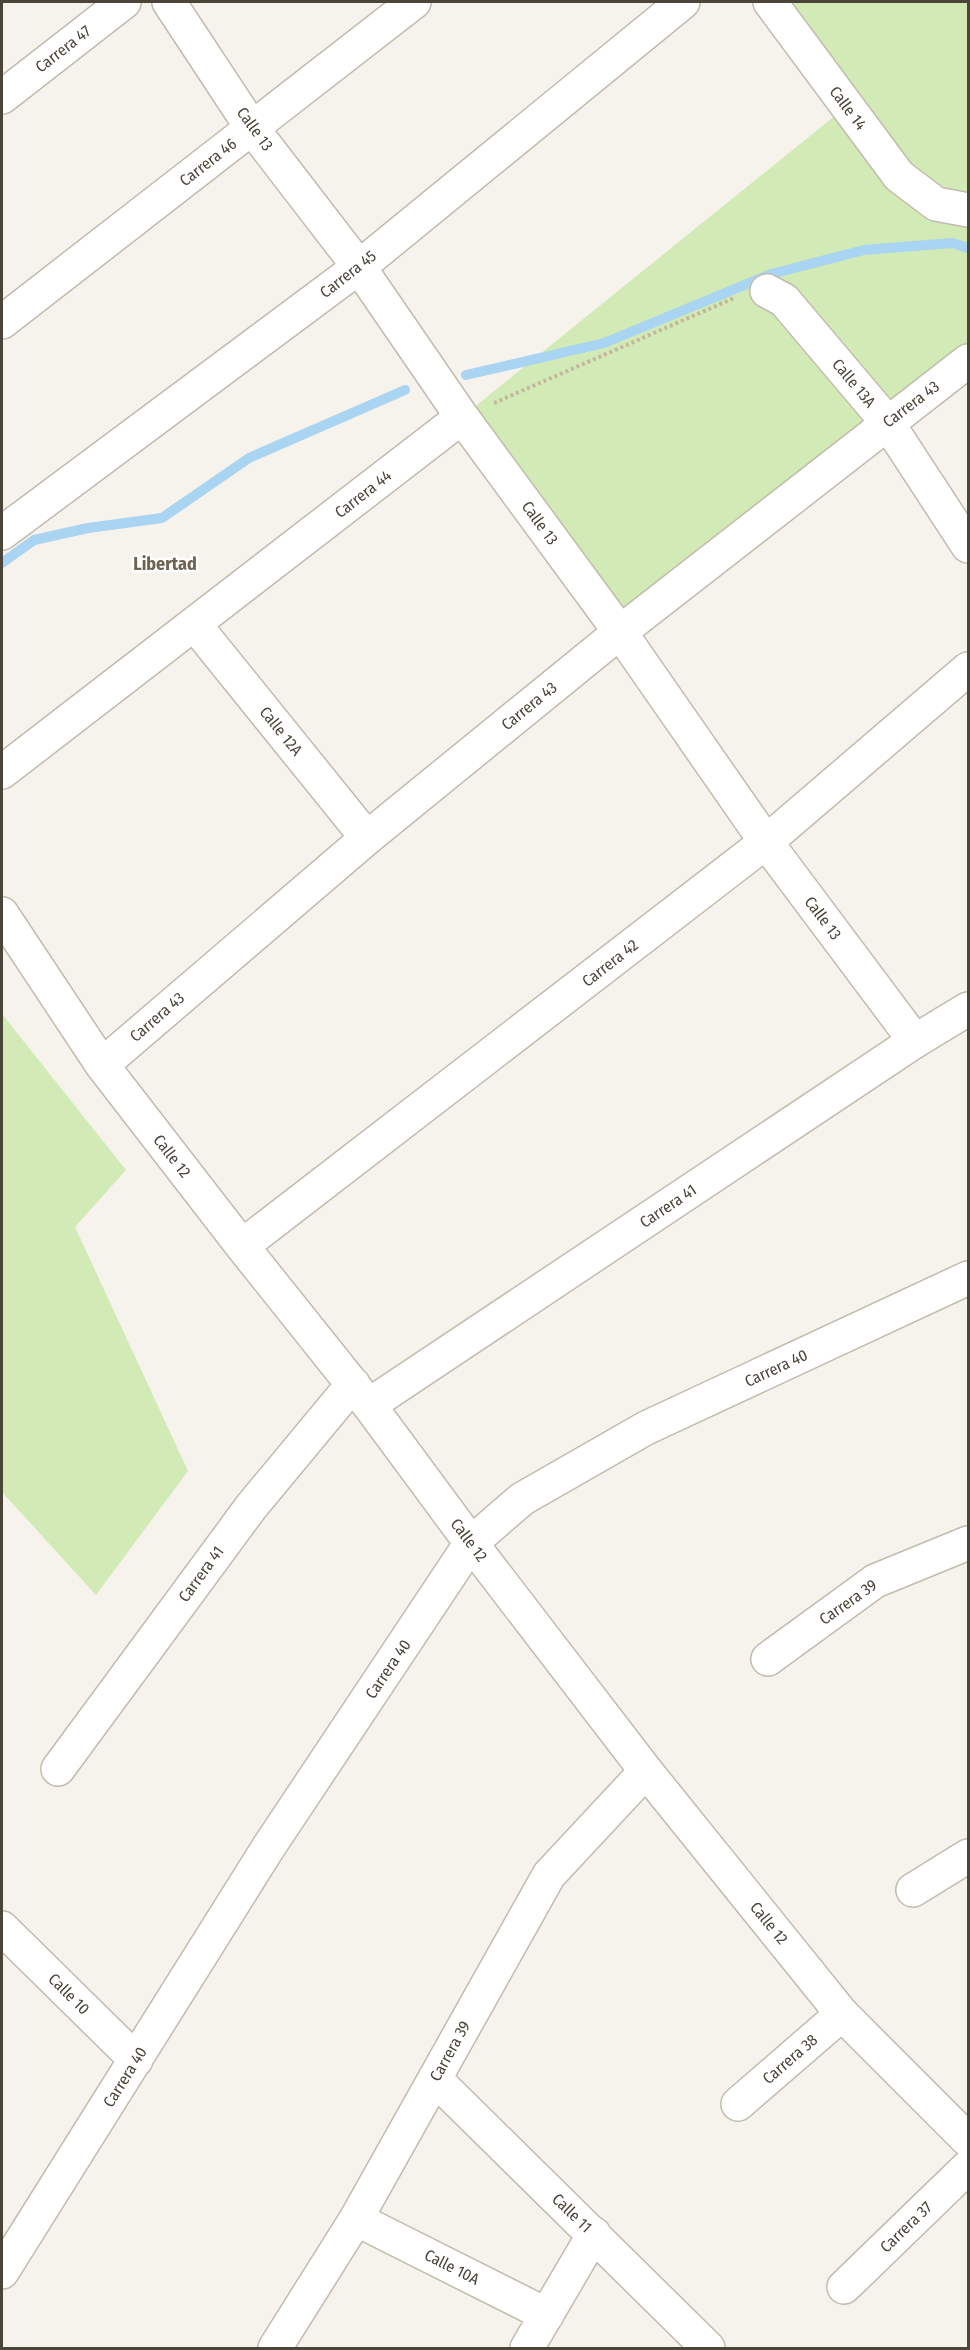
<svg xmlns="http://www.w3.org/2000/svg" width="970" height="2350" font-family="'Fira Sans Condensed',sans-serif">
  <rect width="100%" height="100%" fill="#f6f3ec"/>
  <path fill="#d2eab5" d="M770,2H968V361L620,632L462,417L847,106Z
    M2,1014L126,1170L75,1227L188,1471L96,1595L2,1492Z"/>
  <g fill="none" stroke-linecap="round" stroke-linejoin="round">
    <path stroke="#a9d4f2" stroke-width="10" d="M466,375L604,343L771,274L864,250L952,243L968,248
      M2,563L34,540L88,528L162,518L249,458L405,390"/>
    <defs>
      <path id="minor" d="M169,2L252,128L359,267L462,417L620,632L766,842L915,1041
        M770,2L899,176L936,204L968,210
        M2,97L124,2
        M767,291L784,300L887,422L968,546
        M2,322L414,2
        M2,533L359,267L683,2
        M195,625L367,838
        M2,772L462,417
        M2,914L102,1065L242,1246L369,1405
        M102,1065L367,838L620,632L968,361
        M242,1246L766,842L968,669
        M768,1659L875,1581L968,1543
        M58,1769L251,1507L353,1384
        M913,1890L968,1856
        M2,1928L136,2060
        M435,2079L708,2348
        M738,2104L842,2014
        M356,2219L547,2315
        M2,2272L268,1848L471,1543L522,1499L646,1428L968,1278
        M844,2287L968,2167
        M275,2348L356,2219L549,1875L646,1771
        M527,2348L594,2234"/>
      <path id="tertiary" d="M968,1009L915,1041L369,1405L471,1543L646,1771L842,2014L968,2140"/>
    </defs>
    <use href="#minor" stroke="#c2bbae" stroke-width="36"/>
    <use href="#tertiary" stroke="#c2bbae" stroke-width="36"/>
    <path stroke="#c4b79f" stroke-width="4" stroke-dasharray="3 3" stroke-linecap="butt" d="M494,403L734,298"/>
    <use href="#minor" stroke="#fff" stroke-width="33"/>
    <use href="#tertiary" stroke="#fff" stroke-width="33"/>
  </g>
  <g text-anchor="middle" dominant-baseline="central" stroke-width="5" stroke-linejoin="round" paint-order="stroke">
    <g font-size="16" fill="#4b4439" stroke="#fff">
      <text transform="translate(63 49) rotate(-38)">Carrera 47</text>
      <text transform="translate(848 108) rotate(53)">Calle 14</text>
      <text transform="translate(255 129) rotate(54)">Calle 13</text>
      <text transform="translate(208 162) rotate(-38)">Carrera 46</text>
      <text transform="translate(348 274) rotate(-38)">Carrera 45</text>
      <text transform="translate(854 383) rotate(50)">Calle 13A</text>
      <text transform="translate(911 404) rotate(-37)">Carrera 43</text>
      <text transform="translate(363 494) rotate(-38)">Carrera 44</text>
      <text transform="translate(540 523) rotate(54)">Calle 13</text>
      <text transform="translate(529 706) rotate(-39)">Carrera 43</text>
      <text transform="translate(281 731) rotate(51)">Calle 12A</text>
      <text transform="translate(823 918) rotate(53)">Calle 13</text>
      <text transform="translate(610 963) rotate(-38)">Carrera 42</text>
      <text transform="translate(157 1017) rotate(-41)">Carrera 43</text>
      <text transform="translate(172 1156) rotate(52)">Calle 12</text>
      <text transform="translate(668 1206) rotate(-34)">Carrera 41</text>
      <text transform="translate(776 1368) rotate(-25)">Carrera 40</text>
      <text transform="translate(469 1540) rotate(53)">Calle 12</text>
      <text transform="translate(201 1574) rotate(-54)">Carrera 41</text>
      <text transform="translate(848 1602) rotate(-35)">Carrera 39</text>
      <text transform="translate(388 1669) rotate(-56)">Carrera 40</text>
      <text transform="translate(769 1923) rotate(51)">Calle 12</text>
      <text transform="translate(69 1994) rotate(45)">Calle 10</text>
      <text transform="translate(450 2051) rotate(-61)">Carrera 39</text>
      <text transform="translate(790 2059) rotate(-41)">Carrera 38</text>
      <text transform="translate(125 2077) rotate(-58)">Carrera 40</text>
      <text transform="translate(572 2213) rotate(44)">Calle 11</text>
      <text transform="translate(906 2227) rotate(-44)">Carrera 37</text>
      <text transform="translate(452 2267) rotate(27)">Calle 10A</text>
    </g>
    <g font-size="18" font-weight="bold" fill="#6e6250" stroke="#fff">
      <text x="165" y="564">Libertad</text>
    </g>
  </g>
  <rect width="970" height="2350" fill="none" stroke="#4b4439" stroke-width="6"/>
</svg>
